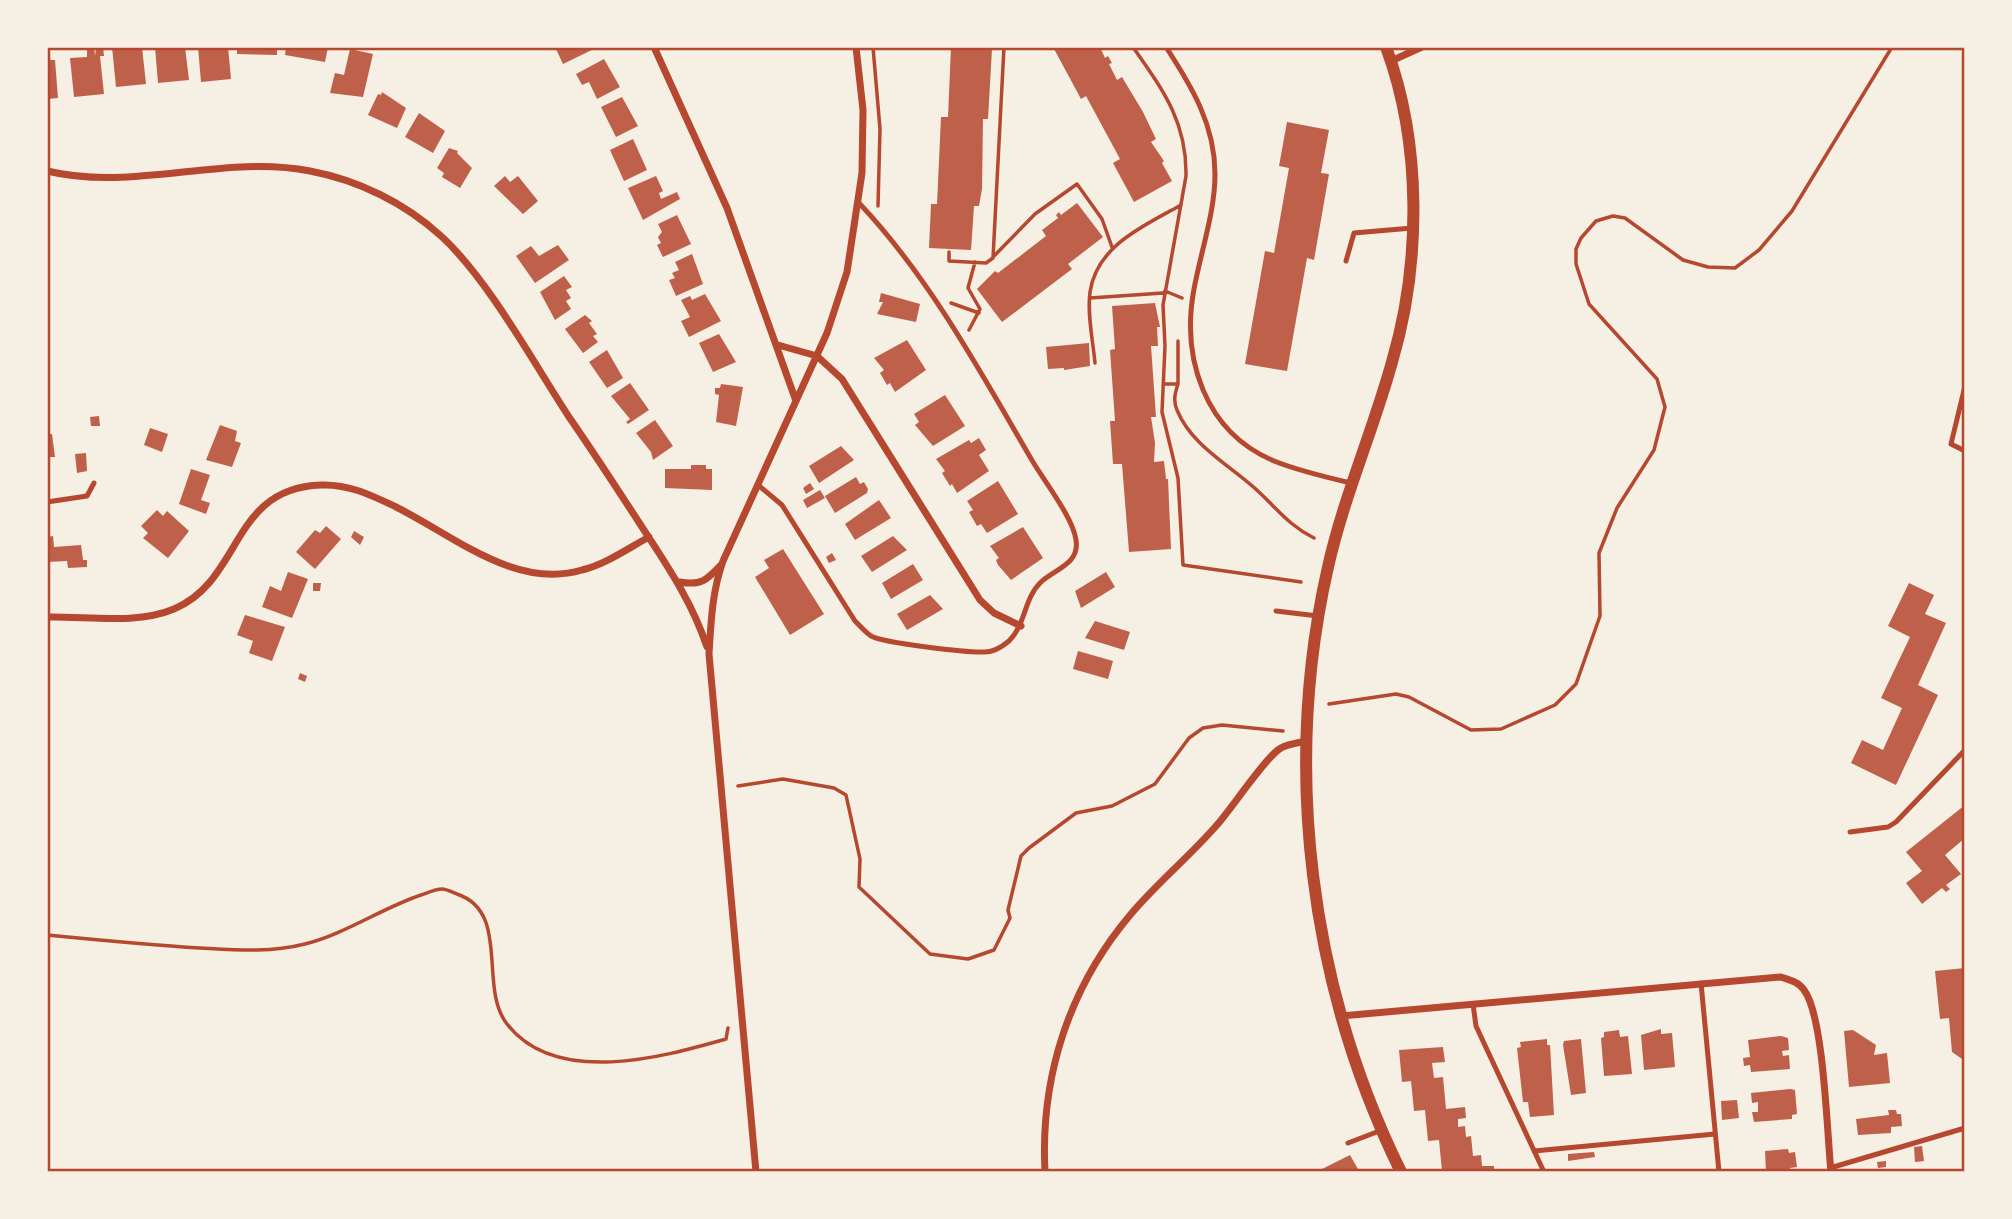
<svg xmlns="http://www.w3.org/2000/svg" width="2012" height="1219" font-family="'Fira Sans Condensed',sans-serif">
  <rect width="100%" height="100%" fill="#f6efe4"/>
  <path fill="#bf614a" d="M87,47H94L95,56L96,47H103L104,56H100L104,94L74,97L70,58L87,57Z
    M112,47H142L146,84L116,87Z
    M155,47H185L189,80L158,83Z
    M198,47H228L231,79L201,82Z
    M237,47H277V55L237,54Z
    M286,47H328L325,62L285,55Z
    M555,47H598L563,64Z
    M951,47L992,49L988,119H983L982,189L979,206H974L971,250L929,248L931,204H937L941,117H948Z
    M1053,47H1100L1105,58L1108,56L1112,63L1109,64L1117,80L1122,77L1143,112L1156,139L1151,142L1164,161L1162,163L1172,181L1134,202L1113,163L1120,159L1086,96L1081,99Z
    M350,49L373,54L363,97L330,93L335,73L344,75Z
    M604,59L620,87L597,99L589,82L582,85L576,74Z
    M47,60H55L58,98L47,99Z
    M382,92L406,108L397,128L368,115L378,94L381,95Z
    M622,97L638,126L616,137L601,107Z
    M419,113L445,131L433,153L405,137Z
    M1287,122L1329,130L1321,173L1329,174L1314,260L1307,258L1287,371L1245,364L1265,251L1274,253L1289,168L1279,166Z
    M633,139L647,170L624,181L610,150Z
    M449,148L458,151L457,153L472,168L460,188L442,177L444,173L437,168Z
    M505,176L510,182L518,176L538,201L523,214L494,186Z
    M656,176L663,191L659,193L661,199L677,192L680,199L643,220L628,188Z
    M1077,203L1103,237L1068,264L1072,269L1002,322L977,289L995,271L998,273L1046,236L1042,230L1058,218L1056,215L1059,212L1061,215Z
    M677,215L691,244L663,257L657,245L661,243L658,237L662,232L658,224Z
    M558,245L569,260L535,283L516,256L531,246L539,256Z
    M692,254L703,284L676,296L669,280L675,278L672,273L679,270L675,262Z
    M564,276L572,287L566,290L571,298L566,301L571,309L555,320L540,292Z
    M881,293L920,304L916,322L877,314L883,302H879Z
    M705,294L721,321L689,337L681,321L690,317L681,300L690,296L692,300Z
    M1155,303L1160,327H1157L1158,346H1151L1156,417H1151L1155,443L1154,462L1164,461L1166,479H1168L1171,549L1129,552L1122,464H1113L1110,421H1115L1110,350L1115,349L1112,306Z
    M585,315L592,321L589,323L597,334L593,336L598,342L583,353L565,329Z
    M719,334L736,362L713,372L699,343Z
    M907,340L926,370L895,392L890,383L887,385L880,373L884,370L874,358Z
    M1089,343L1090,366L1064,370V368L1048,369L1046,347Z
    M607,350L623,378L607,388L589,362Z
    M630,383L649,410L628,424L626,422L630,419L611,396Z
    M721,384L743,387L736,426L716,422L719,395L715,394V388H720Z
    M945,395L965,426L933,446L915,425L919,422L914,414Z
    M99,416L100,426H91L90,417Z
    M655,420L673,446L653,460L651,452L636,433Z
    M220,425L237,431L235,441L241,443L232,467L206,460Z
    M150,428L168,434L162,452L144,445Z
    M47,434H52L55,457H47Z
    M979,438L986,450L979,455L989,471L957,493L952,484L950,486L942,473L945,471L936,459L969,440L971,443Z
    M841,446L854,460L819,483L809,466Z
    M86,453L87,471L77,473L75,454Z
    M691,465H706V469H712V490L665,488V469H691Z
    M191,469L210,475L201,500L210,503L206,514L179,504Z
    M856,477L860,484L864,482L868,489L867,493L835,513L825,496Z
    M998,481L1018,514L987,533L981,524L977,526L969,512L973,510L967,501Z
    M810,483L814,489L806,494L803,488Z
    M820,490L825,498L807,508L803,500Z
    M879,500L891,518L855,540L845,524Z
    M157,510L163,516L167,511L189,531L168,558L143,538L148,533L141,526Z
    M326,526L341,539L315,569L296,552L315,530L320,533Z
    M1023,527L1043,558L1011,580L998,565L996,560L999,558L990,546Z
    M354,531L364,537L360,545L351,537Z
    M53,536L54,547L81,545L83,560H87V567L68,568L67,561L47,562V537Z
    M893,536L907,550L872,572L861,556Z
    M783,549L824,614L790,635L755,577L769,568L764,560Z
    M832,553L836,560L829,563L826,557Z
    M913,564L923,580L891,599L882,583Z
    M288,572L308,579L292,618L262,607L270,586L281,591Z
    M1106,572L1115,587L1081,608L1075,591Z
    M313,583H321L320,591H313Z
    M1909,583L1934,595L1925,614L1946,623L1918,685L1938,695L1896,785L1851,763L1862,740L1883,750L1902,708L1881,698L1910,637L1888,626Z
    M930,595L943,609L907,630L897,614Z
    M245,615L285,627L272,661L249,653L253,641L237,635Z
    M1095,621L1130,632L1124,650L1085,638Z
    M1078,651L1113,661L1108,679L1073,669Z
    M300,673L307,676L305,682L298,679Z
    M1965,805V838L1945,855L1961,874L1946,885L1950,889L1946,892L1942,888L1922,904L1906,883L1922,871L1906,852Z
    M1965,968V1061L1952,1052L1949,1018L1940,1019L1935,971Z
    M1661,1029V1034L1672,1033L1675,1067L1644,1070L1641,1035Z
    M1619,1030L1620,1037L1628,1036L1632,1074L1604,1076L1601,1038L1604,1037V1032Z
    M1853,1030L1876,1045L1874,1055L1887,1053L1890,1083L1849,1087L1844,1031Z
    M1781,1036L1788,1038L1789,1050L1782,1051L1783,1056L1789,1055L1790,1069L1751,1072L1750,1065L1744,1066L1743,1058L1750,1057L1748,1040Z
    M1547,1039V1045H1550L1554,1115L1530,1117L1528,1102H1523L1517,1048L1521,1047L1520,1042Z
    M1581,1039L1586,1093L1571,1095L1563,1045L1564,1041Z
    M1443,1047L1445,1062L1432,1063L1434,1078L1443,1077L1446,1109L1465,1107L1466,1118L1458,1119V1127L1465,1126L1466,1137L1471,1136L1473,1156L1481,1155L1482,1166H1494V1172L1442,1171L1439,1140L1428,1141L1425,1110L1414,1111L1411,1081L1402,1082L1399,1050Z
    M1790,1089L1795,1090L1797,1114L1792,1115V1119L1754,1122L1752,1112H1758V1102L1752,1103L1751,1093Z
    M1737,1100L1739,1118L1722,1120L1721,1101Z
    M1888,1110H1896L1897,1114H1901L1902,1126L1891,1127V1133L1858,1135L1856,1119L1889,1115Z
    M1922,1146L1924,1161L1915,1162L1914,1147Z
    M1788,1149L1789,1153L1795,1152L1797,1167L1790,1168V1171L1766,1172L1765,1151Z
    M1594,1152L1595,1157L1568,1161V1154Z
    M1350,1155L1358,1169L1353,1172H1316Z
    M1886,1161V1167L1878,1168L1877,1162Z"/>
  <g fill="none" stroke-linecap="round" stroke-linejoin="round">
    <path stroke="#b5482f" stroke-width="3.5" d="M873,47L880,129L878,206
      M1133,47C1163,90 1187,122 1186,176L1163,305L1165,346L1162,412L1178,478L1183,565L1301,582
      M949,252V261L986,263L993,258L1004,47
      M994,256L1035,214L1077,184L1102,219L1112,247
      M1165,291L1182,298
      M1090,298L1163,293
      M951,303L979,313
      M969,330L980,309L968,288L975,262
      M1095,363C1093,341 1087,314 1090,292C1097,245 1144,226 1181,205
      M1163,384H1178C1175,393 1173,401 1177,410C1192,447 1233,467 1260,493C1279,511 1290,526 1314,538
      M1178,384V341
      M1329,704L1396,694L1409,697L1471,730L1501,729L1555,705L1576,684L1600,616L1599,553L1617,508L1654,450L1665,407L1657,379L1589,304L1576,264V249L1581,238L1596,221L1613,216L1625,218L1683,260L1708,267L1735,268L1759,250L1792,211L1892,47
      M738,786L783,779L834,788L846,795L860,859L859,887L930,954L968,959L994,950L1010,918L1008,910L1021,856L1029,848L1076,813L1112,806L1155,784L1189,738L1203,728L1222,725L1283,731
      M47,935C98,940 149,945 200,948C236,950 269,953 305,944C345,934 382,908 421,895C427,893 436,889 442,889C446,889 452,892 457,894C511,912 478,987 507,1024C556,1087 663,1057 726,1039L728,1028"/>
    <path stroke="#b5482f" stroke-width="5" d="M1166,47C1192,87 1215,125 1215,174C1215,212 1201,251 1194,289C1181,359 1205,432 1274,461C1299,471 1325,477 1351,483
      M1346,261L1354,233L1412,228
      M1965,386L1951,444L1965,451
      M758,485L782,505L855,621C860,626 865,632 871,636C884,643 968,653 985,652C993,652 1003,646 1009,641C1026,624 1024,598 1041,582C1055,569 1080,564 1076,540C1073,518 1045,482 1033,462C981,373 930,278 859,203
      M47,502L87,496L94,483
      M1276,611L1318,616
      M1850,832L1888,827L1896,822L1965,750
      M1701,983L1719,1172
      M1473,1004L1476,1026L1544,1172
      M1348,1143L1382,1130
      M1534,1151L1715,1134
      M1830,1168L1965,1128"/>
    <path stroke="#b5482f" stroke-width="7" d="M654,47L727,208L796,401
      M1391,61L1422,47
      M47,171C134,192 223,154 310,171C358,180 405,203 441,236C488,279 533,362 569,417C594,453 618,490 642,527C668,567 692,602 707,647
      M778,345L817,356L842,379L980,600L994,613L1021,626
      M680,582C701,586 707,580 721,565
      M47,617C87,616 136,625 174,609C243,580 230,488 321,485C349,484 371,495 396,507C453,535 515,590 582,570C606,564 627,549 649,537
      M1341,1016L1781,977C1790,980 1799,982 1804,990C1824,1016 1827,1134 1831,1172
      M756,1172L709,654C711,622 712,592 723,561L827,333L847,272L862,173L863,110L856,47
      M1045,1172C1040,1077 1069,987 1131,914C1157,883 1189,857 1216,826C1230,811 1267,755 1281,748C1288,744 1298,743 1306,741"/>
    <path stroke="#b5482f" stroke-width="12" d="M1386,47C1422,144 1421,264 1392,362C1373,431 1344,496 1328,567C1282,769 1310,987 1401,1172"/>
  </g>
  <rect width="2012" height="1219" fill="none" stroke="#f6efe4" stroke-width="98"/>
  <rect x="49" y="49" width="1914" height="1121" fill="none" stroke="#b5482f" stroke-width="2.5"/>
</svg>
